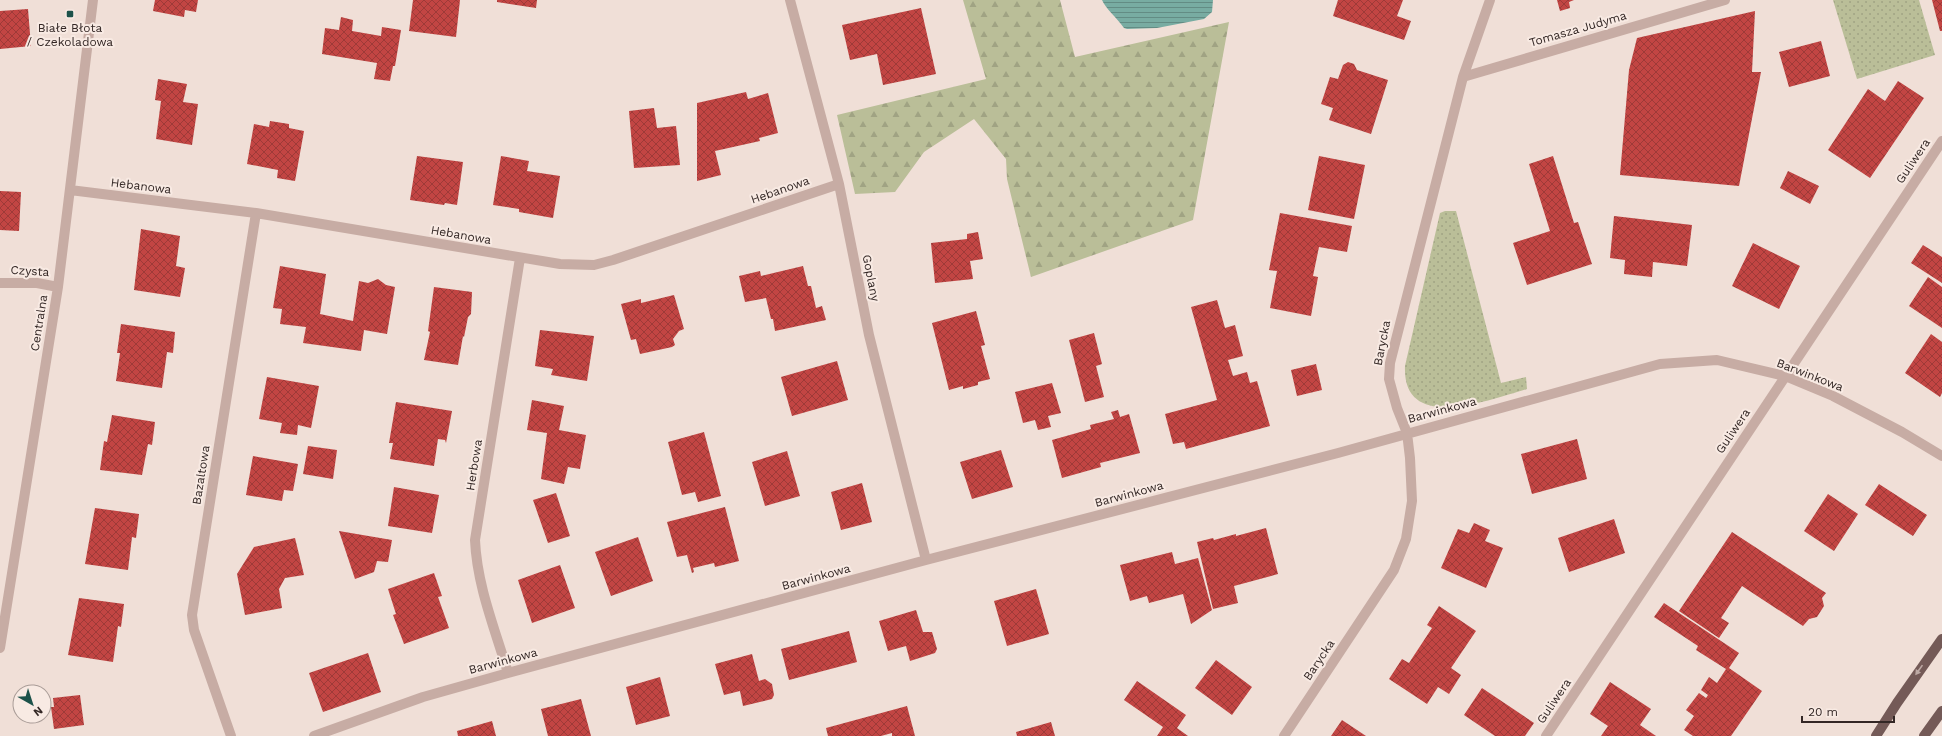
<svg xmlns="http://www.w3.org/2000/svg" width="1942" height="736" font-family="'Work Sans',sans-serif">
  <defs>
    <pattern id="grass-dots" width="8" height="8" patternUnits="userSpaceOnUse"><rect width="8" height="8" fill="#babe98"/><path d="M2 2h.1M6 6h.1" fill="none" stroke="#a0a383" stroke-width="1.8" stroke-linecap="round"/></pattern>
    <pattern id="forest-firs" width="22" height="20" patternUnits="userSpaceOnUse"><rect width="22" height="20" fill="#babe98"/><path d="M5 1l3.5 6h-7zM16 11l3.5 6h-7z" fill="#a0a383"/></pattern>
    <pattern id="water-rules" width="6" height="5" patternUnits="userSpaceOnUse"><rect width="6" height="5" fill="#78aca2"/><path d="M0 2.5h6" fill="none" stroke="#638c84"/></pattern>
    <pattern id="building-cross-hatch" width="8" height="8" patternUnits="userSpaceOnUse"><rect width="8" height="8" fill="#c24543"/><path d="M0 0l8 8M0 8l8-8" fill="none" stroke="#9e3a38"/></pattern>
  </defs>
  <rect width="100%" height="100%" fill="#f0dfd7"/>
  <path fill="url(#grass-dots)" d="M1833,0H1919L1935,55L1857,79Z
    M1445,211H1456L1501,383L1526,377L1527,389C1489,400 1402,434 1405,366L1440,213Z"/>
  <path fill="url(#forest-firs)" d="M963,0H1060L1075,57L1229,22L1193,220L1031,277L1007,179L1006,159L974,119L924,152L895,192L855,194L837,115L986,79Z"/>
  <path fill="url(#water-rules)" d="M1102,0H1213L1212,12L1204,19L1157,28L1127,29L1124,28C1117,18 1105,8 1102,0Z"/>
  <path fill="url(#building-cross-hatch)" d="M155,0H198L196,12L185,10L184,17L153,11Z
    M413,0H460L456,37L409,31Z
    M497,0H537L536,8L497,2Z
    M1338,0H1403L1397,16L1411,21L1404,40L1333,16Z
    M1557,0H1574L1569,2L1570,8L1560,11Z
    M1932,0H1942V31H1940Z
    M921,8L936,74L883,85L877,54L850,60L842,25Z
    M28,9L31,46L0,49V11Z
    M1755,11L1752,72H1761L1739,186L1620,175L1629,70L1637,38Z
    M341,17L353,20L352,31L381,36L382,27L401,30L395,66H393L390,81L374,79L377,63L322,54L325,28L339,30Z
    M1821,41L1830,76L1789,87L1779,52Z
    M1348,62L1354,64L1357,70L1388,80L1371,134L1329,120L1333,108L1321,104L1330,77L1338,79L1343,65Z
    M158,79L187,84L183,102L198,104L192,145L156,139L161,101L155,100Z
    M1898,81L1924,98L1870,178L1828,150L1868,89L1885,101Z
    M746,92L748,99L768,93L778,133L759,138L760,141L715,151L721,175L697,181V103Z
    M654,108L657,128L676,126L680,165L634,168L629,111Z
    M270,121L289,124V128L304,131L295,181L277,178L278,170L247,164L254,124L269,127Z
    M417,156L463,162L457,205L445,203L444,205L410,200Z
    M501,156L529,161L527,171L560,176L553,218L519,212V209L493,205Z
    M1319,156L1365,165L1354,219L1308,210Z
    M1553,156L1574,223L1578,222L1592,264L1527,285L1513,243L1550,231L1529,164Z
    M1788,171L1819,186L1810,204L1780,188Z
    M0,191L21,192L19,231L0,230Z
    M1280,213L1352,226L1347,252L1319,247L1313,276L1318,277L1311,316L1270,308L1277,271L1269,270Z
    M1614,216L1692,225L1687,266L1653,262L1652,277L1624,274L1625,260L1610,258Z
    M141,229L180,236L176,266L185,268L180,297L134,290Z
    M978,232L983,259L970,261L973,279L935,283L931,243L967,239V234Z
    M1753,243L1800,266L1779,309L1732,286Z
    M1923,245L1942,257V283L1911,263Z
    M280,266L326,274L320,314L334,317L353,321L359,281L368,283L378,279L386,285L395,287L387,334L364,330L361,351L303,343L306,327L280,324L282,309L273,308Z
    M803,266L808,286H811L816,308L822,306L826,320L775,331L773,319H771L766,298L745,302L739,276L760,271L761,276Z
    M1928,277L1942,287V328L1909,306Z
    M434,287L472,292L471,314L468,317L464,337L463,336L458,365L424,360L430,332L428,331Z
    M674,295L684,329L679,331L673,339L675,345L672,347L640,354L636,339L631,340L621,304L641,299V303Z
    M1217,300L1225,328L1235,325L1243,356L1228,360L1233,376L1247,372L1250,383L1257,381L1270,426L1186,449L1184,442L1173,444L1165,414L1217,400L1191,307Z
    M976,311L985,345L981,346L990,379L978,382V385L963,389V386L949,390L932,323Z
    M121,324L175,332L173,353L167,352L162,388L116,381L120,353H117Z
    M540,330L594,336L587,381L551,375L553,369L535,366Z
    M1094,333L1102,364L1096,366L1104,397L1085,402L1069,340Z
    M1931,334L1942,342V393L1940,397L1905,373Z
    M837,361L848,400L792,416L781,377Z
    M1316,364L1322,390L1297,396L1291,370Z
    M267,377L319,386L311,428L298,425L297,435L280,433L282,423L259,419Z
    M1052,383L1061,413L1048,416L1051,427L1038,430L1035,420L1023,423L1015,392Z
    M532,400L564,406L559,430L586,435L580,469L568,467L564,484L541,479L547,433L527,430Z
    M396,402L452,411L446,443L445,440L438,439L434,466L390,459L393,443H389Z
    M1118,410L1120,417L1129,414L1140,453L1100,463L1101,467L1062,478L1052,440L1091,429L1090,425L1114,419L1111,412Z
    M112,415L155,422L152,445L148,444L142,475L100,470L104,441L107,442Z
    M704,432L721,496L698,502L695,492L682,495L668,442Z
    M1577,439L1587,479L1532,494L1521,454Z
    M308,446L337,450L333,479L303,474Z
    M1001,450L1013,487L972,499L960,462Z
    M787,451L800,496L765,506L752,462Z
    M253,456L298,464L293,491L284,490L282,501L246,495Z
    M862,483L872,522L841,530L831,492Z
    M1879,484L1927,515L1913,536L1865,505Z
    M394,487L439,495L432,533L388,526Z
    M556,493L570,536L548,543L533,500Z
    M1828,494L1858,514L1834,551L1804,531Z
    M725,507L739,561L715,567L714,563L693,568L694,572L692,573L687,555L677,557L667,522Z
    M95,508L139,514L136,538L132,537L128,570L85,564Z
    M1614,519L1625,553L1569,572L1558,538Z
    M1474,523L1490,530L1485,541L1503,548L1486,588L1441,568L1458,529L1469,533Z
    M1266,528L1278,574L1234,586L1238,603L1213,609L1197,542L1213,538L1214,540L1236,534V536Z
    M339,531L392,540L388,562L377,561L374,572L355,579Z
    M1732,532L1826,593L1822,598L1824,606L1817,617L1809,619L1803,626L1742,586L1721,618L1729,623L1719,638L1679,611Z
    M638,537L653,581L611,596L595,552Z
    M295,538L304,575L285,578L279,589L282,608L245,615L237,574L254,547Z
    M1172,552L1175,564L1198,558L1212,610L1191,624L1183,594L1149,603L1147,596L1130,601L1120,565Z
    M560,565L575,608L532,623L518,580Z
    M434,573L442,596L438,597L449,628L404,644L393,615L396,614L388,589Z
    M1036,589L1049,634L1007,646L994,601Z
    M79,598L124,604L121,627L118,626L113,662L68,655Z
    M1664,603L1739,653L1729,668L1762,691L1731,736H1693L1684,730L1694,716L1686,710L1699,693L1706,698L1708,695L1701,690L1709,677L1717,683L1726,669L1696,650L1698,646L1654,617Z
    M1439,606L1476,631L1451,668L1461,675L1449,694L1438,687L1427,704L1389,679L1402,659L1409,663L1432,628L1427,625Z
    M916,610L923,632H932L937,649L935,653L910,661L906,646L888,651L879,621Z
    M849,631L857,662L789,680L781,649Z
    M368,653L381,692L323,712L309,673Z
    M752,654L759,681L765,679L772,684L774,695L772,699L743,706L740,691L724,695L715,664Z
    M1216,660L1252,687L1232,715L1195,688Z
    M660,677L670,716L636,725L626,687Z
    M1137,681L1186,715L1177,728L1188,736H1157L1163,727L1124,700Z
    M1610,682L1651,709L1640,725L1656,736H1601L1608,726L1590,714Z
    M1482,688L1534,723L1525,736H1495L1464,715Z
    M80,695L84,725L54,729L51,707H54L53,698Z
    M581,699L591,736H548L541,709Z
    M907,706L915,736H892V733L881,736H828L826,728Z
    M1342,720L1366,736H1331Z
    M492,721L496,736H458L457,731Z
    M1051,722L1055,736H1017L1016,732Z"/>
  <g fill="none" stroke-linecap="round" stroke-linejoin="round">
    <path stroke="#c7aca4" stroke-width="10" d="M790,0L839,184L869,335L926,560
      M1463,77L1725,0
      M70,190L256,213L560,264L594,265L613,260L839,184
      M0,283H37L58,287
      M0,648L58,287L93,0
      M508,673C495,629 477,586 475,540L520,258
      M231,736L194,630L192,615L256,213
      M314,736L423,697L508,673L926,560L1338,453L1660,364L1717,360L1785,376L1833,396L1902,432L1942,456
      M1284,736L1394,570L1406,539L1412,501L1410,458L1407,433L1397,408L1389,379L1390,363L1463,77L1490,0
      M1546,736L1942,141"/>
    <path stroke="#745a57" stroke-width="10" d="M1876,736L1897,703L1942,639
      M1924,736L1942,711"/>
  </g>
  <defs><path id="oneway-solid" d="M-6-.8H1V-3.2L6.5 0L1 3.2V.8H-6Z"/></defs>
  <use fill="#bda9a4" href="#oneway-solid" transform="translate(1919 670) rotate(125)"/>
  <rect fill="#1d524a" stroke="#f8eae3" stroke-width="1.5" x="66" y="10" width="8" height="8" rx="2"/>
  <g text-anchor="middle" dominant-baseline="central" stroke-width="4" stroke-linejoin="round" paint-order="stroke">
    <g font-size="12" fill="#332725" stroke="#f8eae3">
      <text x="70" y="28">Białe Błota<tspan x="70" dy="14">/ Czekoladowa</tspan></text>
    </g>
    <g font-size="12" fill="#332725" stroke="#f8eae3">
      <text transform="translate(1578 29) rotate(-16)">Tomasza Judyma</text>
      <text transform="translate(1913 161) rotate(-56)">Guliwera</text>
      <text transform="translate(141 186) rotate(7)">Hebanowa</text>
      <text transform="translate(780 190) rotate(-19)">Hebanowa</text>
      <text transform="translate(461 235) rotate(10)">Hebanowa</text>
      <text transform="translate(30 271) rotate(4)">Czysta</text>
      <text transform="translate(871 278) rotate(79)">Goplany</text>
      <text transform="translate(39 323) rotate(-81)">Centralna</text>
      <text transform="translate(1382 343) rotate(-79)">Barycka</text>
      <text transform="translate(1810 375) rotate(21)">Barwinkowa</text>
      <text transform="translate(1442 410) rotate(-15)">Barwinkowa</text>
      <text transform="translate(1733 431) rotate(-56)">Guliwera</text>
      <text transform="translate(474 465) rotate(-81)">Herbowa</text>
      <text transform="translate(201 475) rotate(-81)">Bazaltowa</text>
      <text transform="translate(1129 494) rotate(-15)">Barwinkowa</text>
      <text transform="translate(816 577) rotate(-15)">Barwinkowa</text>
      <text transform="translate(1319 660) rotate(-56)">Barycka</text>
      <text transform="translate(503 661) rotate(-15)">Barwinkowa</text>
      <text transform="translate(1554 701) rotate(-56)">Guliwera</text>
    </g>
  </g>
  <g transform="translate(32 704) rotate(141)"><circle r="19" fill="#f8eae3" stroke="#a99c97"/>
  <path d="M0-3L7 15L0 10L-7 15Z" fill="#1d524a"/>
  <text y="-6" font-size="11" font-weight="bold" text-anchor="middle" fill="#332725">N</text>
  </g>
  <path d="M1802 716v6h92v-6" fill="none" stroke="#332725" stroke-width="2"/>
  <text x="1808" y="716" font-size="12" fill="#332725" stroke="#f8eae3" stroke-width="3" paint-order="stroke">20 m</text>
</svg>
